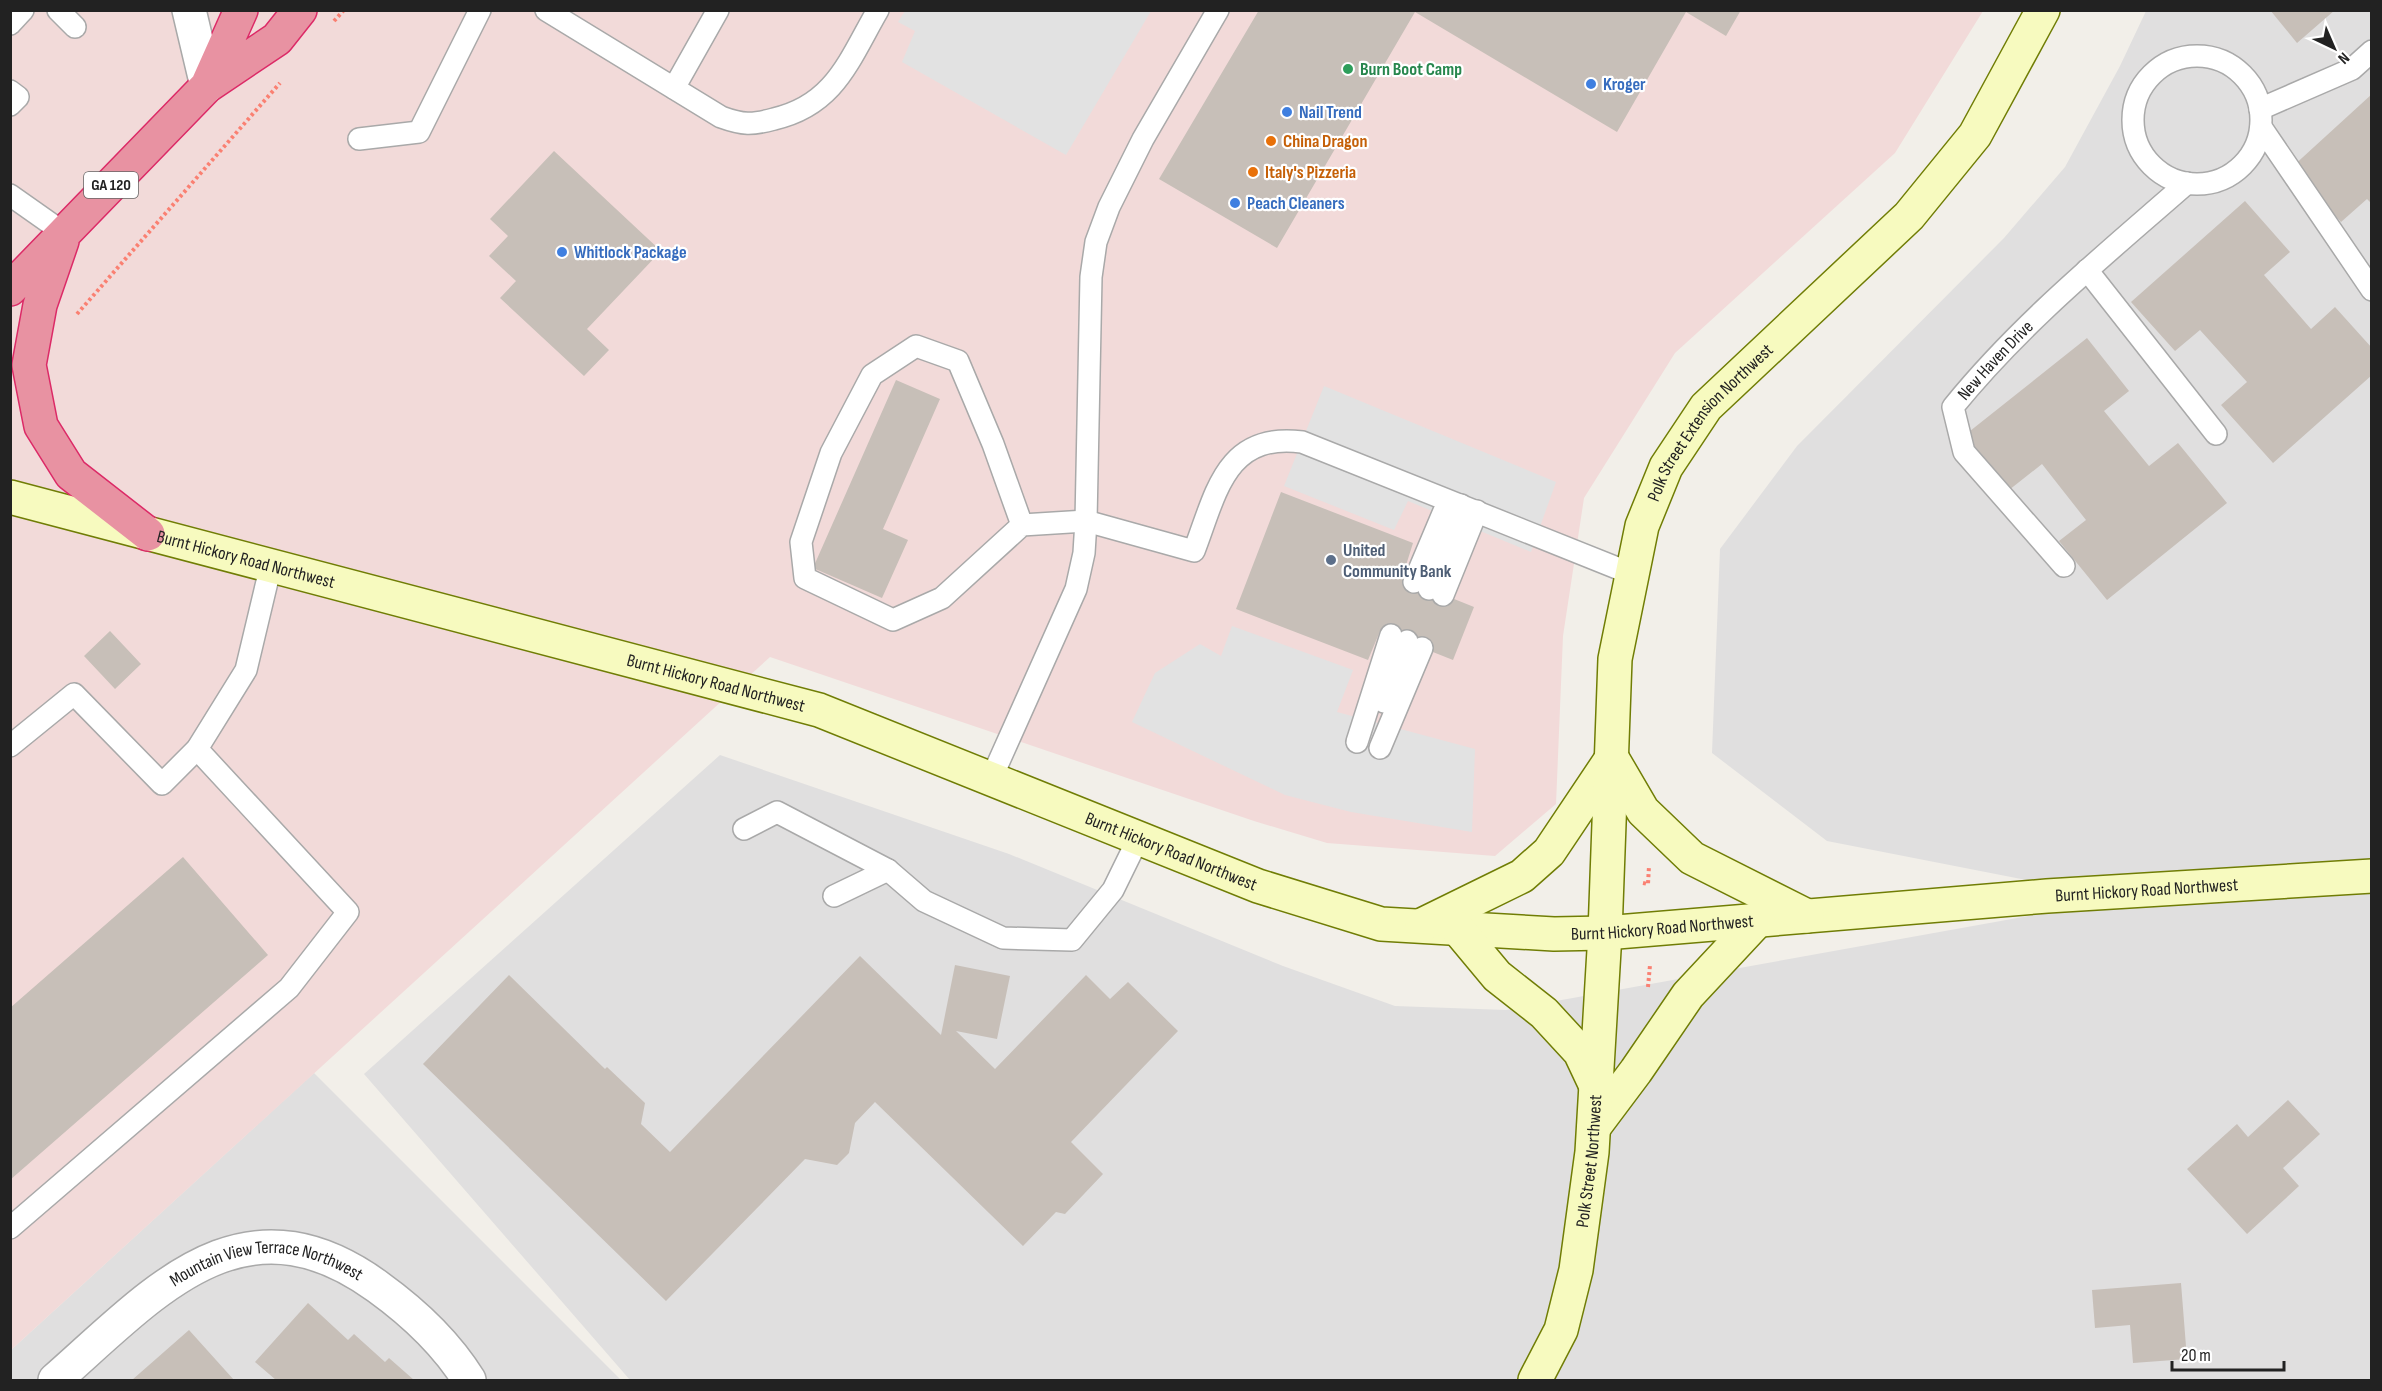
<svg xmlns="http://www.w3.org/2000/svg" width="2382" height="1391" font-family="'Sofia Sans Condensed',sans-serif">
  <rect width="100%" height="100%" fill="#f2efe9"/>
  <path fill="#e0dfdf" d="M2146,11H2371V1380H630L364,1074L720,755L1009,854L1283,966L1395,1006L1506,1010L2123,899L1827,841L1712,753L1720,549L1797,446L2004,238L2065,167L2120,66Z
    M314,1073L621,1380H11V1350Z"/>
  <path fill="#f2dad9" d="M11,11H1983L1895,153L1675,353L1584,498L1563,636L1556,804L1495,856L1327,843L1254,821L770,657L11,1350Z"/>
  <path fill="#e2e2e2" d="M905,11V10L1151,11L1066,155L902,62L915,31L898,22Z
    M1324,386L1556,482L1531,552L1408,501L1394,530L1284,486Z
    M1232,626L1353,670L1337,712L1475,749L1472,832L1351,812L1285,795L1132,722L1155,673L1200,644L1221,656Z"/>
  <path fill="#c7bfb8" d="M1259,10H1741L1726,36L1686,12L1617,132L1415,12L1277,248L1159,179Z
    M2270,10H2335L2297,43Z
    M2372,94V204L2367,199L2341,222L2291,168Z
    M554,151L661,251L587,329L609,350L584,376L500,298L516,281L489,256L508,236L490,219Z
    M2245,201L2290,252L2264,275L2311,329L2335,307L2372,348V375L2273,463L2221,405L2247,382L2200,330L2175,351L2131,302Z
    M2087,338L2129,391L2104,411L2149,466L2178,443L2227,503L2107,600L2059,541L2086,520L2042,464L2009,490L1965,435Z
    M896,380L940,399L883,529L908,540L882,598L813,568Z
    M1281,492L1413,543L1402,578L1474,607L1453,660L1380,631L1368,660L1236,609Z
    M110,631L141,664L115,689L84,656Z
    M183,857L268,955L10,1180V1008Z
    M860,956L941,1035L955,965L1010,976L997,1039L956,1031L995,1069L1086,975L1110,999L1128,982L1178,1031L1071,1142L1103,1174L1065,1214L1056,1212L1023,1246L875,1102L855,1123L849,1153L837,1165L805,1159L666,1301L423,1064L509,975L605,1069L607,1067L645,1103L641,1124L670,1152Z
    M2288,1100L2320,1134L2283,1168L2299,1186L2247,1234L2187,1169L2237,1124L2248,1137Z
    M2181,1283L2187,1359L2133,1363L2130,1325L2095,1328L2092,1290Z
    M308,1303L348,1340L354,1334L385,1362L389,1358L414,1380H276L255,1362Z
    M189,1330L234,1380H132Z"/>
  <g fill="none" stroke-linecap="round" stroke-linejoin="round">
    <defs>
      <g id="lane">
        <path d="M58,10L75,27"/>
        <path d="M546,10L721,117C743,125 752,125 774,119C835,105 849,60 878,10"/>
        <path d="M10,24L23,10"/>
        <circle cx="2197" cy="120" r="64"/>
        <path d="M674,88L718,10"/>
        <path d="M10,91L18,97L10,105"/>
        <path d="M2260,109L2352,69L2372,51"/>
        <path d="M2261,127L2372,290"/>
        <path d="M359,139L419,132L480,10"/>
        <path d="M10,195L64,233"/>
        <path d="M2087,270L2216,434"/>
        <path d="M1022,525L993,444L958,361L916,346L872,375L831,453L801,542L805,578L893,620L942,598L1022,525L1086,521L1194,551C1216,494 1225,432 1302,442L1632,574"/>
        <path id="s1" d="M2064,566L1964,452L1953,407C2021,323 2106,254 2187,183"/>
        <path d="M1414,582L1444,511"/>
        <path d="M1429,589L1461,505"/>
        <path d="M1443,595L1477,511"/>
        <path d="M1384,702L1407,641"/>
        <path d="M1357,742L1391,635"/>
        <path d="M10,746L74,694L162,784L197,749L246,670L271,565"/>
        <path d="M1380,748L1422,648"/>
        <path d="M991,779L1076,589L1084,553L1086,521L1091,277L1096,242L1109,207L1143,139L1218,10"/>
        <path d="M744,829L777,812L888,870L924,901L1003,938L1072,940L1113,890L1139,837"/>
        <path d="M834,896L888,870"/>
        <path d="M10,1228L289,988L348,912L197,749"/>
      </g>
      <g id="street">
        <path d="M189,10L207,86"/>
        <path id="s2" d="M55,1380C154,1293 242,1188 378,1287C414,1313 446,1343 469,1380"/>
      </g>
      <g id="secondary">
        <path id="s3" d="M10,497L819,710L1258,886L1381,924L1554,934L1605,933L2047,896L2372,876"/>
        <path d="M1422,925L1522,876L1549,852L1612,758L1643,811L1692,858L1807,916"/>
        <path d="M1457,928L1497,976L1544,1013L1580,1052L1596,1086"/>
        <path d="M1594,1127L1636,1071L1688,995L1758,920"/>
        <path id="s4" d="M1535,1380L1561,1330L1576,1270L1592,1152L1605,933L1615,659L1642,526L1666,467L1706,407L1909,216L1975,135L2043,10"/>
      </g>
      <path id="highway" d="M207,86L241,10
        M62,241L40,305L29,365L41,426L71,474L148,534
        M10,289L207,86L277,39L300,10"/>
    </defs>
    <use href="#lane" stroke="#a9a9a9" stroke-width="24"/>
    <use href="#street" stroke="#a9a9a9" stroke-width="36"/>
    <use href="#secondary" stroke="#707d05" stroke-width="36"/>
    <use href="#highway" stroke="#dc2a67" stroke-width="36"/>
    <path stroke="#fa8072" stroke-width="4" stroke-dasharray="3 3" stroke-linecap="butt" d="M334,21L344,10
      M77,314L280,83
      M1643,883L1648,884L1649,866
      M1648,987L1650,965"/>
    <use href="#lane" stroke="#fff" stroke-width="21"/>
    <use href="#street" stroke="#fff" stroke-width="33"/>
    <use href="#secondary" stroke="#f7fabf" stroke-width="33"/>
    <use href="#highway" stroke="#e892a2" stroke-width="33"/>
  </g>
  <circle fill="#2e9e5b" stroke="#fff" stroke-width="2" cx="1348" cy="69" r="6"/>
  <g fill="#3f7fe0" stroke="#fff" stroke-width="2">
    <circle cx="1591" cy="84" r="6"/>
    <circle cx="1287" cy="112" r="6"/>
    <circle cx="1235" cy="203" r="6"/>
    <circle cx="562" cy="252" r="6"/>
  </g>
  <g fill="#e8710a" stroke="#fff" stroke-width="2">
    <circle cx="1271" cy="141" r="6"/>
    <circle cx="1253" cy="172" r="6"/>
  </g>
  <circle fill="#5c6f8a" stroke="#fff" stroke-width="2" cx="1331" cy="560" r="6"/>
  <g text-anchor="middle" dominant-baseline="central" stroke-width="4.5" stroke-linejoin="round" paint-order="stroke">
    <rect fill="#fff" stroke="#646464" stroke-width="1.5" x="84" y="172" width="54" height="26" rx="4.5"/>
    <g font-size="16" font-weight="bold" fill="#222">
      <text x="111" y="185">GA 120</text>
    </g>
    <g font-size="18" font-weight="bold" fill="#27864d" stroke="#fff" text-anchor="start">
      <text x="1360" y="69">Burn Boot Camp</text>
    </g>
    <g font-size="18" font-weight="bold" fill="#366cbe" stroke="#fff" text-anchor="start">
      <text x="1603" y="84">Kroger</text>
      <text x="1299" y="112">Nail Trend</text>
      <text x="1247" y="203">Peach Cleaners</text>
      <text x="574" y="252">Whitlock Package</text>
    </g>
    <g font-size="18" font-weight="bold" fill="#c56008" stroke="#fff" text-anchor="start">
      <text x="1283" y="141">China Dragon</text>
      <text x="1265" y="172">Italy's Pizzeria</text>
    </g>
    <g font-size="18" fill="#222" stroke="#fff">
      <text stroke="none"><textPath href="#s1" startOffset="261">New Haven Drive</textPath></text>
      <text stroke="none"><textPath href="#s4" startOffset="992">Polk Street Extension Northwest</textPath></text>
      <text stroke="none"><textPath href="#s3" startOffset="244">Burnt Hickory Road Northwest</textPath></text>
      <text stroke="none"><textPath href="#s3" startOffset="730">Burnt Hickory Road Northwest</textPath></text>
      <text stroke="none"><textPath href="#s3" startOffset="1216">Burnt Hickory Road Northwest</textPath></text>
      <text stroke="none"><textPath href="#s3" startOffset="2206">Burnt Hickory Road Northwest</textPath></text>
      <text stroke="none"><textPath href="#s3" startOffset="1720">Burnt Hickory Road Northwest</textPath></text>
      <text stroke="none"><textPath href="#s4" startOffset="228">Polk Street Northwest</textPath></text>
      <text stroke="none"><textPath href="#s2" startOffset="254">Mountain View Terrace Northwest</textPath></text>
    </g>
    <g font-size="18" font-weight="bold" fill="#4e5e75" stroke="#fff" text-anchor="start">
      <text x="1343" y="550">United<tspan x="1343" dy="21">Community Bank</tspan></text>
    </g>
  </g>
  <rect width="2382" height="1391" fill="none" stroke="#222222" stroke-width="24"/>
  <g transform="translate(2334 48) rotate(136)" stroke="#ffffff" stroke-width="4.5" paint-order="stroke">
  <path d="M0-4.5L10 22L0 15L-10 22Z" fill="#222222"/>
  <text y="-9" font-size="16" font-weight="bold" text-anchor="middle" fill="#222222">N</text>
  </g>
  <path d="M2172 1361v9h112v-9" fill="none" stroke="#222222" stroke-width="3"/>
  <text x="2181" y="1361" font-size="18" fill="#222222" stroke="#ffffff" stroke-width="4.5" paint-order="stroke">20 m</text>
</svg>
